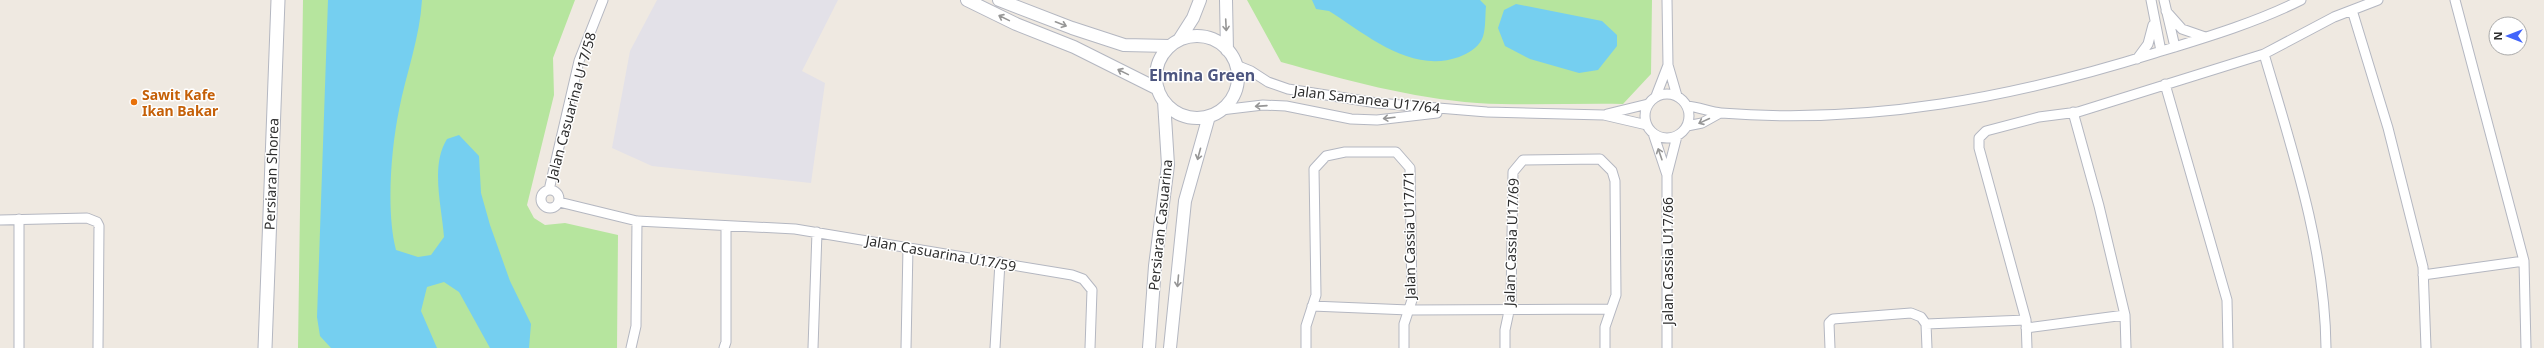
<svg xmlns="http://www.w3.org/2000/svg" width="2544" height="348" font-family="'Noto Sans',sans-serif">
  <rect width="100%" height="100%" fill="#efe9e1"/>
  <path fill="#e3e1e8" d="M657,0H838L802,71L825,83L811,183L652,166L612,148L630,51Z"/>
  <path fill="#b6e59e" d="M303,0H575L553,58L554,95L527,205L534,218L545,225L565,223L618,235L617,348H298Z
    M1247,0H1652L1651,74L1623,104C1575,103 1526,106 1477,103C1411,98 1345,80 1281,62Z"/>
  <path fill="#75cff0" d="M328,0H422C420,37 406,74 399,110C391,149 386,212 396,250L418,257L431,255L444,237C442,207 430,166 447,139L459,135L479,156L481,193L490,225L510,281L531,324L529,348H490L459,292L444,282L427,287L421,311L437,348H331L320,336L317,317Z
    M1312,0H1480L1486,6C1485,15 1486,31 1482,39C1477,49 1468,53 1459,57C1411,74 1367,35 1329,11L1316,9Z
    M1516,4L1602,21L1617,35V46L1598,70L1579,73L1530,59L1505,46L1498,28L1504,10Z"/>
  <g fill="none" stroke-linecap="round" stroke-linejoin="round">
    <defs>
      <path id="minor" d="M1667,0L1668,65L1677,96
        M2151,0L2161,51
        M2164,0L2175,47
        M2455,0L2524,261L2526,348
        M2352,10L2388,128L2423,267L2426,348
        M2166,11L2182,29L2205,37
        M2264,54C2292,149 2325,247 2326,348
        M2137,59L2148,44L2153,25
        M1236,65L1251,71L1268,82L1288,89L1377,103L1487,112L1604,115L1647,125
        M2165,84L2227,300L2228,348
        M1645 116a22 22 0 1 1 44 0a22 22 0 1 1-44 0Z
        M1656,96L1668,65
        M1687,106C1699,107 1710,112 1721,113C1869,125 2015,97 2155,53C2204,38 2255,23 2301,0
        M1221,110L1263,105L1286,106L1351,119L1377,120L1437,113
        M1607,114L1648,104
        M1687,126L1702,123L1720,113
        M1653,133L1667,175
        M541 199a9 9 0 1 1 18 0a9 9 0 1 1-18 0Z
        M549,190L579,61L603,0
        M559,202L637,221L795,229L1072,275L1083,279L1092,290L1090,348
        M19,219V348
        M0,220L87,218L97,222L99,226L98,348
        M2423,275L2524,261
        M1312,306L1409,310L1611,309
        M2125,315L2126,348
        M1926,324L2026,320
        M2026,328L2125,315L2099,206L2073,112
        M631,348L636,326L637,221
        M724,348L726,342V226
        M813,348L817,232
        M906,348L908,247
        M995,348L1000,262
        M1306,348V326L1316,295L1314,169L1326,156L1345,152H1396L1410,168L1412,300L1404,324V348
        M1505,348V330L1511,302L1513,172L1523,160L1600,159L1612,171L1615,181L1616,295L1605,327V348
        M1667,348V175L1677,136
        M1830,348L1829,323L1833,319L1911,313L1921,317L1926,324L1927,348
        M2027,348L2026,320L1979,148V138L1986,131L2039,117L2078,112L2264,54L2334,17L2378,0"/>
      <path id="tertiary" d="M967,0L1016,24L1074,47L1158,89
        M999,0L1072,28L1124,45L1170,46
        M1226,0L1227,50
        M1156 77a41 41 0 1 1 82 0a41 41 0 1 1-82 0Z
        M1179,40L1193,18L1200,0
        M1149,348L1155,266L1168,165L1164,101
        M1170,348L1185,201L1209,116"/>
      <path id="secondary" d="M265,348L278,0"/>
    </defs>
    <use href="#minor" stroke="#b4b7c1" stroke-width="11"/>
    <use href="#tertiary" stroke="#b4b7c1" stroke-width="14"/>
    <use href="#secondary" stroke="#b4b7c1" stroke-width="15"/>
    <use href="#minor" stroke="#fff" stroke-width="9"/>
    <use href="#tertiary" stroke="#fff" stroke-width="12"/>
    <use href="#secondary" stroke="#fff" stroke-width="13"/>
  </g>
  <defs><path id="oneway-shaft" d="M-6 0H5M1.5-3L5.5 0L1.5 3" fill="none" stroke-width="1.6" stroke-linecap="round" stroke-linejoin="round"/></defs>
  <g stroke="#969696">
    <use href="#oneway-shaft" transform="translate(1004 18) rotate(-154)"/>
    <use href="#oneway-shaft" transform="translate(1061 24) rotate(21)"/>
    <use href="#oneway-shaft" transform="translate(1226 25) rotate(87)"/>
    <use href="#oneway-shaft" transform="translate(1123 72) rotate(-154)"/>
    <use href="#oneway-shaft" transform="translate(1261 106) rotate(176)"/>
    <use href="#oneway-shaft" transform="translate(1389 118) rotate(173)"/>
    <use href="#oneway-shaft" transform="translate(1704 121) rotate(155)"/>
    <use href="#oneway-shaft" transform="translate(1199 154) rotate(105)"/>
    <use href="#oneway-shaft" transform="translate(1660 154) rotate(-109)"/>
    <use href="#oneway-shaft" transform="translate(1178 281) rotate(95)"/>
  </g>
  <circle fill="#e8710a" stroke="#fff" stroke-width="1.5" cx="134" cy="102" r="4"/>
  <g text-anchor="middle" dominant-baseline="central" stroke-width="3" stroke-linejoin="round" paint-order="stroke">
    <g font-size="14" font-weight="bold" fill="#c56008" stroke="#fff" text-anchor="start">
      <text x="142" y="94">Sawit Kafe<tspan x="142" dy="16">Ikan Bakar</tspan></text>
    </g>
    <g font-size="14" fill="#2e2e2e" stroke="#fff">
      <text transform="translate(1367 99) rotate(7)">Jalan Samanea U17/64</text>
      <text transform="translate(571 106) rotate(-75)">Jalan Casuarina U17/58</text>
      <text transform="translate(271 174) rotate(-88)">Persiaran Shorea</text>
      <text transform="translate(1160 225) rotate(-84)">Persiaran Casuarina</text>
      <text transform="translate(1409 235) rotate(-91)">Jalan Cassia U17/71</text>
      <text transform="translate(1511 242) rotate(-88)">Jalan Cassia U17/69</text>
      <text transform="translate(941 253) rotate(10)">Jalan Casuarina U17/59</text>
      <text transform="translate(1667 261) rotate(-90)">Jalan Cassia U17/66</text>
    </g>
    <g font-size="16" font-weight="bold" fill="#4d5680" stroke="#fff">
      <text x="1202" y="75">Elmina Green</text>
    </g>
  </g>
  <g transform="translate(2508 36) rotate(270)"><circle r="19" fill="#ffffff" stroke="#ababab"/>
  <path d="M0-3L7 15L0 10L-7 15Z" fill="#4264fb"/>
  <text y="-6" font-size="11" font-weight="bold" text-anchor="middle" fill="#2e2e2e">N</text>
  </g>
</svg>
